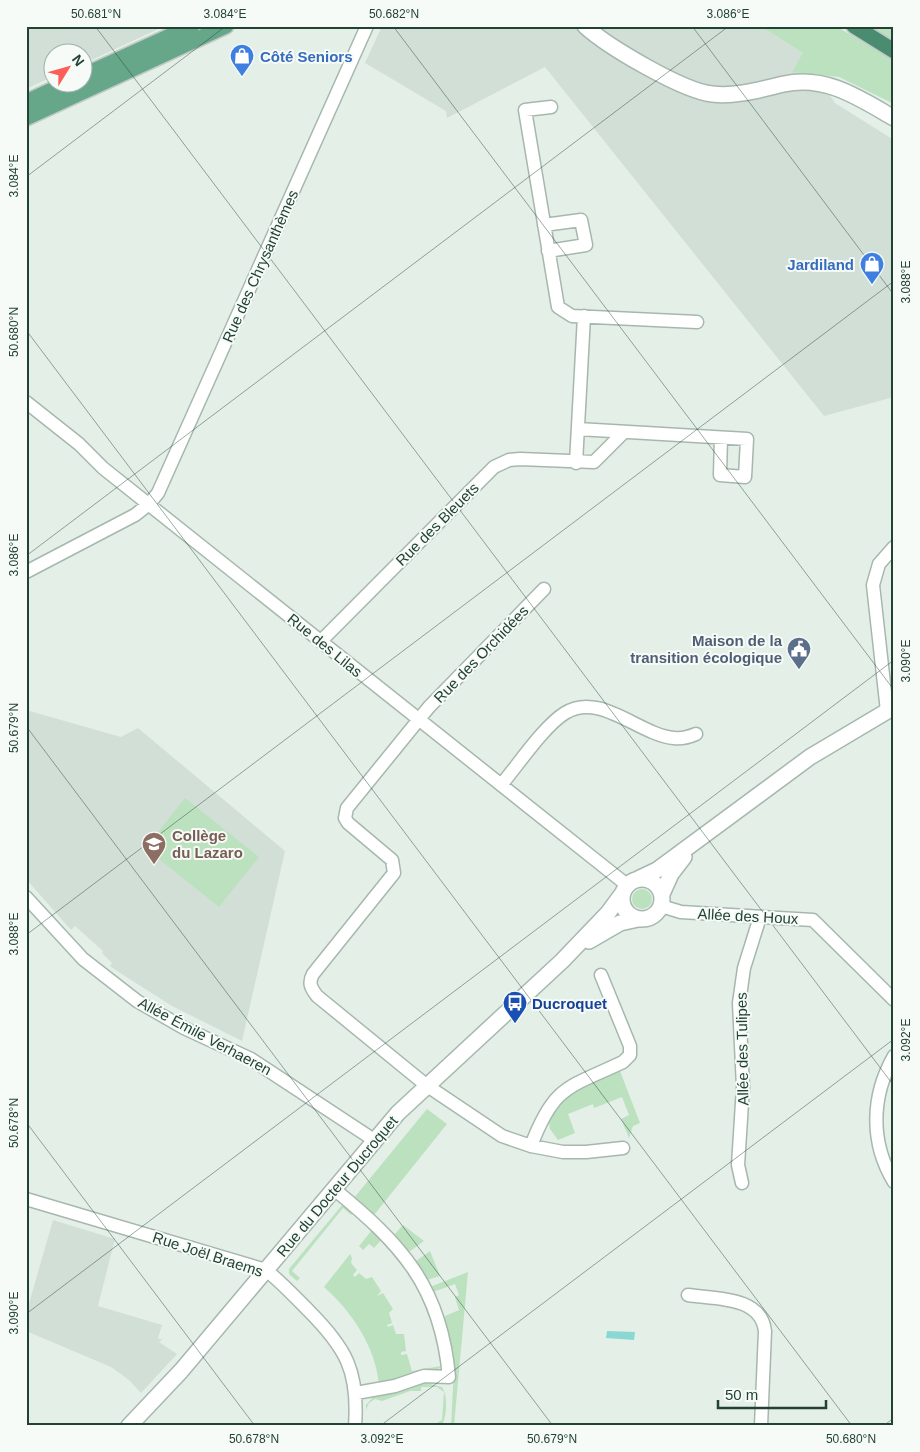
<svg xmlns="http://www.w3.org/2000/svg" width="920" height="1452" font-family="Arial,sans-serif">
  <rect width="100%" height="100%" fill="#e4efe8"/>
  <path fill="#d2dfd7" d="M26,26H165L83,64L82,52H52V77L26,89Z
    M382,26H760L803,53L835,103L894,140V397L824,416L545,67L447,118L446,111L365,63Z
    M26,710L121,737L138,728L285,851L242,1041L172,1006L117,971L110,966L112,963L102,953L103,951L75,926L71,930L26,879Z
    M53,1220L115,1239L98,1306L162,1325L158,1338L162,1340L159,1342L177,1354L141,1393L129,1380L111,1367L26,1331V1314Z"/>
  <path fill="#bce1bf" d="M760,26H836L894,61V104L839,77L792,72L803,53Z
    M868,26H894V41Z
    M185,798L259,857L219,907L145,848Z
    M632 899a10 10 0 1 1 20 0a10 10 0 1 1-20 0Z
    M620,1071L640,1123L633,1126L629,1138L621,1119L629,1115L622,1097L594,1108L593,1104L568,1114L575,1133L558,1140L550,1129L549,1123C557,1095 595,1081 620,1071Z
    M427,1109L447,1124L374,1215L353,1199Z
    M343,1204L352,1214L351,1215L343,1208L292,1271L300,1278L297,1281L289,1274V1269Z
    M403,1225L424,1241L409,1252L394,1235Z
    M372,1230L382,1239L374,1248L369,1244L363,1250L359,1246Z
    M430,1251L440,1276L427,1280L416,1261Z
    M350,1254L352,1258L351,1263L357,1270L353,1275L355,1277L359,1273L366,1279L372,1277L381,1291L377,1296L383,1293L393,1309L389,1313L392,1323L387,1325L388,1327L393,1325L396,1334H404L406,1351L401,1352V1355L407,1354L412,1371L441,1366L439,1369L379,1384C375,1346 352,1312 324,1287Z
    M468,1272L454,1426H451L454,1368L443,1317L459,1310L455,1297L459,1295L455,1284L433,1292L430,1287Z
    M423,1382L442,1387C448,1396 447,1415 442,1425L435,1424L442,1420L444,1392L437,1387H421V1391H410L382,1401L375,1399L369,1403L366,1410V1405L373,1397Z"/>
  <path fill="#8ad7d4" d="M607,1331L635,1332L634,1340L606,1338Z"/>
  <g fill="none" stroke-linecap="round" stroke-linejoin="round">
    <defs>
      <path id="minor" d="M551,107L525,110L558,307L572,316L697,322
        M544,225L581,220L586,245L548,251
        M26,402L79,444L103,468L627,885
        M578,429L747,439L745,477L720,475L721,438
        M576,463L584,316
        M26,572L135,515L149,504L158,493L367,26
        M544,589L429,707L347,808L345,818L348,823L392,860L394,873L313,974C308,983 311,988 317,996L426,1085L502,1136L531,1146L563,1152H586L623,1148
        M321,641L494,467L509,460L520,459L594,462L624,432
        M887,711L873,585L879,564L894,547
        M501,785C518,765 544,726 565,713C600,691 639,735 674,738C682,739 689,737 696,734
        M26,897L83,959L137,1001L184,1028L251,1059L374,1140
        M661,906L681,912L813,920L894,1000
        M894,1056C871,1096 870,1143 894,1182
        M531,1146C554,1085 568,1088 623,1062L630,1055V1046L601,975
        M742,1183L738,1165L743,1087L739,1003L744,968L760,917
        M334,1189C401,1244 441,1286 449,1377L424,1376L395,1386L356,1393
        M26,1199L266,1270C281,1282 294,1296 308,1310C346,1348 359,1371 355,1426
        M688,1295C715,1299 761,1296 765,1331L761,1426"/>
      <path id="tertiary" d="M585,26C608,47 683,91 712,94C737,97 761,89 784,84C826,75 859,98 894,118
        M622 899a20 20 0 1 1 40 0a20 20 0 1 1-40 0Z
        M638,879L657,870L810,757L894,707
        M662,894L671,874L684,857
        M589,941L620,923L638,919
        M129,1426L181,1371L398,1113L562,961L608,913L622,894"/>
      <path id="primary" d="M82,76L192,26
        M26,102L69,82
        M26,118L226,26"/>
      <path id="trunk" d="M854,26L894,51"/>
    </defs>
    <use href="#minor" stroke="#a6b8ae" stroke-width="15"/>
    <use href="#tertiary" stroke="#a6b8ae" stroke-width="18"/>
    <use href="#primary" stroke="#c1cac6" stroke-width="18"/>
    <use href="#trunk" stroke="#c1cac6" stroke-width="18"/>
    <use href="#minor" stroke="#fff" stroke-width="12"/>
    <use href="#tertiary" stroke="#fff" stroke-width="15"/>
    <use href="#primary" stroke="#66a78a" stroke-width="15"/>
    <use href="#trunk" stroke="#498c70" stroke-width="15"/>
  </g>
  <path fill="none" stroke="#224233" stroke-width="1" stroke-opacity="0.45" d="M95,26L894,1086M393,26L894,690M692,26L894,295M26,177L226,26M26,330L852,1426M26,556L729,26M26,726L553,1426M26,935L894,281M26,1122L255,1426M26,1314L894,660M380,1426L894,1039M883,1426L894,1418"/>
  <defs>
    <symbol id="shop-pin" viewBox="-11 -11 22 30"><path d="M0 17L-7.5 6A9.5 9.5 0 1 1 7.5 6Z" fill="#3f7fe0" stroke="#f6fbf7"/><path d="M-5-2.5h2.3a2.7 3.5 0 0 1 5.4 0H5L5.5 6h-11ZM-1.5-2.5h3a1.5 2.3 0 0 0-3 0Z" fill="#fff"/></symbol>
    <symbol id="civic-pin" viewBox="-11 -11 22 30"><path d="M0 17L-7.5 6A9.5 9.5 0 1 1 7.5 6Z" fill="#5c6f8a" stroke="#f6fbf7"/><path d="M-.6-6.5H3V-4.5H.6V-3L4-1V1h2V6H-6V1h2V-1L-.6-3ZM-1.2 2.5V6h2.4V2.5Z" fill="#fff"/></symbol>
    <symbol id="school-pin" viewBox="-11 -11 22 30"><path d="M0 17L-7.5 6A9.5 9.5 0 1 1 7.5 6Z" fill="#8d6e63" stroke="#f6fbf7"/><path d="M0-5L7-2L0 1L-7-2ZM-4 1L0 2.5L4 1V4Q0 6-4 4Z" fill="#fff"/></symbol>
    <symbol id="bus-pin" viewBox="-11 -11 22 30"><path d="M0 17L-7.5 6A9.5 9.5 0 1 1 7.5 6Z" fill="#1a4fb4" stroke="#f6fbf7"/><path d="M-5-6H5V4H4V6H2V4H-2V6H-4V4H-5ZM-3.5-4V0h7V-4ZM-3.5 1.2v1.5H-2V1.2ZM2 1.2v1.5H3.5V1.2Z" fill="#fff"/></symbol>
  </defs>
  <g fill-rule="evenodd">
    <use href="#shop-pin" x="228" y="42" width="28" height="38"/>
    <use href="#shop-pin" x="858" y="250" width="28" height="38"/>
    <use href="#civic-pin" x="785" y="635" width="28" height="38"/>
    <use href="#school-pin" x="140" y="830" width="28" height="38"/>
    <use href="#bus-pin" x="501" y="989" width="28" height="38"/>
  </g>
  <g text-anchor="middle" dominant-baseline="central" stroke-width="4" stroke-linejoin="round" paint-order="stroke">
    <g font-size="15" font-weight="bold" fill="#366cbe" stroke="#f6fbf7" text-anchor="start">
      <text x="260" y="56">Côté Seniors</text>
      <text x="854" y="264" text-anchor="end">Jardiland</text>
    </g>
    <g font-size="15" fill="#224233" stroke="#f6fbf7">
      <text transform="translate(260 266) rotate(-66)">Rue des Chrysanthèmes</text>
      <text transform="translate(437 524) rotate(-45)">Rue des Bleuets</text>
      <text transform="translate(325 645) rotate(39)">Rue des Lilas</text>
      <text transform="translate(481 654) rotate(-46)">Rue des Orchidées</text>
      <text transform="translate(748 916) rotate(3)">Allée des Houx</text>
      <text transform="translate(205 1036) rotate(28)">Allée Émile Verhaeren</text>
      <text transform="translate(742 1049) rotate(-91)">Allée des Tulipes</text>
      <text transform="translate(337 1186) rotate(-50)">Rue du Docteur Ducroquet</text>
      <text transform="translate(208 1254) rotate(18)">Rue Joël Braems</text>
    </g>
    <g font-size="15" font-weight="bold" fill="#4e5e75" stroke="#f6fbf7" text-anchor="end">
      <text x="782" y="640">Maison de la<tspan x="782" dy="17">transition écologique</tspan></text>
    </g>
    <g font-size="15" font-weight="bold" fill="#785e54" stroke="#f6fbf7" text-anchor="start">
      <text x="172" y="835">Collège<tspan x="172" dy="17">du Lazaro</tspan></text>
    </g>
    <g font-size="15" font-weight="bold" fill="#164399" stroke="#f6fbf7" text-anchor="start">
      <text x="532" y="1003">Ducroquet</text>
    </g>
  </g>
  <rect width="920" height="1452" fill="none" stroke="#f6fbf7" stroke-width="55"/>
  <g transform="translate(68 68) rotate(53)"><circle r="24" fill="#f6fbf7" stroke="#a1b1a9"/>
  <path d="M0-4L9 19L0 12L-9 19Z" fill="#fb5f57"/>
  <text y="-8" font-size="14" font-weight="bold" text-anchor="middle" fill="#224233">N</text>
  </g>
  <path d="M718 1400v8h108v-8" fill="none" stroke="#224233" stroke-width="2.5"/>
  <text x="725" y="1400" font-size="15" fill="#224233" stroke="#f6fbf7" stroke-width="4" paint-order="stroke">50 m</text>
  <rect x="28" y="28" width="864" height="1396" fill="none" stroke="#224233" stroke-width="2"/>
  <g font-size="12" text-anchor="middle" fill="#224233">
    <text x="96" y="18">50.681°N</text>
    <text x="225" y="18">3.084°E</text>
    <text x="394" y="18">50.682°N</text>
    <text x="728" y="18">3.086°E</text>
    <text transform="translate(14 176) rotate(-90)" y="4">3.084°E</text>
    <text transform="translate(906 282) rotate(-90)" y="4">3.088°E</text>
    <text transform="translate(14 332) rotate(-90)" y="4">50.680°N</text>
    <text transform="translate(14 555) rotate(-90)" y="4">3.086°E</text>
    <text transform="translate(906 661) rotate(-90)" y="4">3.090°E</text>
    <text transform="translate(14 728) rotate(-90)" y="4">50.679°N</text>
    <text transform="translate(14 934) rotate(-90)" y="4">3.088°E</text>
    <text transform="translate(906 1040) rotate(-90)" y="4">3.092°E</text>
    <text transform="translate(14 1123) rotate(-90)" y="4">50.678°N</text>
    <text transform="translate(14 1313) rotate(-90)" y="4">3.090°E</text>
    <text x="254" y="1443">50.678°N</text>
    <text x="382" y="1443">3.092°E</text>
    <text x="552" y="1443">50.679°N</text>
    <text x="851" y="1443">50.680°N</text>
  </g>
</svg>
